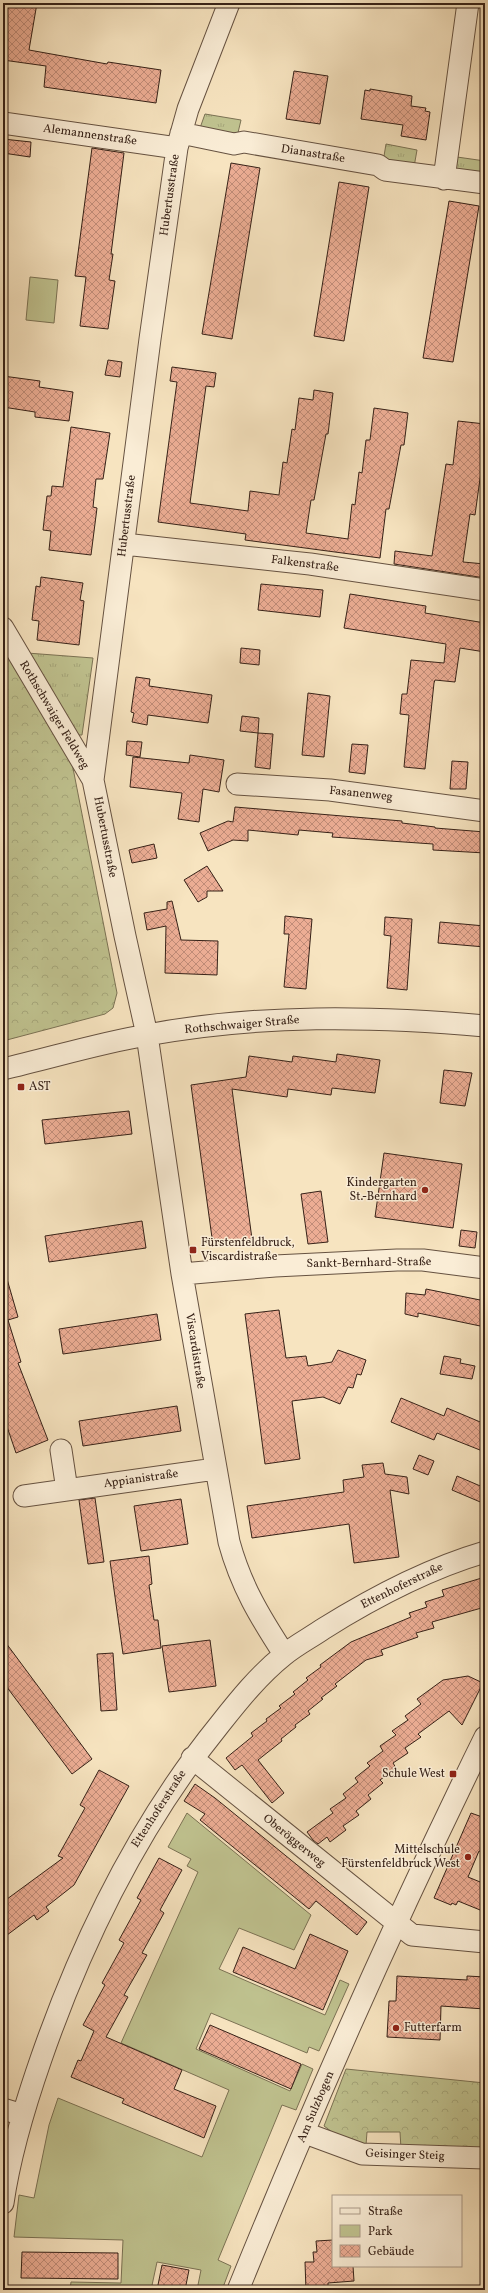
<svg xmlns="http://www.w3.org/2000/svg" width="488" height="2293" font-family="Vollkorn,serif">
  <defs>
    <pattern id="grass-tufts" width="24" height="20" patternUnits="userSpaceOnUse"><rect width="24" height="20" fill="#c0c390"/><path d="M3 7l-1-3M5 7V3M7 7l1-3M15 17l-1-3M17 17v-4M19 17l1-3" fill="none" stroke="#a6a77b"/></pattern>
    <pattern id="forest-crowns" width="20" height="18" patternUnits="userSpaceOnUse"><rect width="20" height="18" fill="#c0c390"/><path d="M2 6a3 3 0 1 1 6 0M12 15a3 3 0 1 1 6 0" fill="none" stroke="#a6a77b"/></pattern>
    <pattern id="building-cross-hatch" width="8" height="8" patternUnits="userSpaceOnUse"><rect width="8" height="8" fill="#ecad94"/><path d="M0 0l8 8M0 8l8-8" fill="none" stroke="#c08c78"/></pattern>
  </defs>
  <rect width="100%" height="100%" fill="#f7e4c0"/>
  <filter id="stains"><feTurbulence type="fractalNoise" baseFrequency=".005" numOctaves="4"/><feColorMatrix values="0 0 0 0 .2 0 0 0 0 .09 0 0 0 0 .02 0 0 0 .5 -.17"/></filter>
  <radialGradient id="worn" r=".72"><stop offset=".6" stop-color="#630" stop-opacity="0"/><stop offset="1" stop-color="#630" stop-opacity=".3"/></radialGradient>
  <path fill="url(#grass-tufts)" stroke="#7b7254" d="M205,114L241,120L237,137L200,128Z
    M386,144L417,150L414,167L383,162Z
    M457,157L485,161L484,174H454Z
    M27,653L93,658L82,735H77Z"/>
  <path fill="url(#forest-crowns)" stroke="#7b7254" d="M3,639L72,763L117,993L113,1008L105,1014L3,1041Z
    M346,2069L485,2083V2149H401L400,2132H367L366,2145L336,2135L324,2126Z"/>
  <path fill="#c0c390" stroke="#7b7254" d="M30,277L58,280L54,323L26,320Z
    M187,1813L311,1915L294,1950L239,1928L219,1969L325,2015L340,1980L349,1984L319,2051L309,2047L307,2053L211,2013L196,2049L290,2091L302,2064L313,2069L296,2110L282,2105L218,2260L231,2266L222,2290H197L201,2270L157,2262L151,2290H70L71,2282L121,2283L123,2240L14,2237L19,2195L34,2198L49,2125L58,2098L202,2157L229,2090L121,2043L198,1872L187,1866L191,1859L168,1847Z"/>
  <path fill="url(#building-cross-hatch)" stroke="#362117" d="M3,3H37L29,50L107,64L108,62L161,70L156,103L44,87L46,66L3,60Z
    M294,71L328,76L320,124L286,119Z
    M370,89L412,96L411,106L426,108L425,111L430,112L426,140L401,136L403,125L361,119L365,90L370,91Z
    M3,139L31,142L30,157L3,153Z
    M92,148L124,153L111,254H113L109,280L115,281L108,329L80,326L86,277L75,276Z
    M231,163L260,168L232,339L202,334Z
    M339,182L369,187L344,341L314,336Z
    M449,201L479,206L453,362L423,358Z
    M108,360L122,362L120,377L105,375Z
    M172,367L216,373L214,387L206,386L190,503L248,511L250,491L279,495L283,462L287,463L292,429L295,430L299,398L313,400L314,390L333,393L328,434H326L314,500H311L306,533L348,539L352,504L355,505L359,472L362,473L366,440H370L374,408L408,413L404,445H401L389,509H386L380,558L245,540L246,534L158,522L177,382L170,381Z
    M3,376L40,381L39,387L73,392L69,421L35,417V412L3,407Z
    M458,421L485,424V443L475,515L470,514L463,562L485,564V578L394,564L395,551L432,556L446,464L453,465Z
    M71,427L110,433L103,479H96L93,507L97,508L91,555L49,550L51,531L43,530L47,496H51L52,486L63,487Z
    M41,577L83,583L80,600L84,601L79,645L37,640L39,621L32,620L36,586L40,587Z
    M261,584L323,590L320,617L258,610Z
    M350,594L426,606L425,613L485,623V652L460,648L455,682L435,680L434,683L425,769L404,767L409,715L400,714L402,694H407L411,660L444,663L446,644L344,628Z
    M241,648L260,650L259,665L240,663Z
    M136,677L150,679L149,686L212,695L208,723L148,715L147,725L132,722L134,713L131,712Z
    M308,693L330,696L324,757L302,755Z
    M242,716L259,718L258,733L240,731Z
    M258,733L273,734L270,769L255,767Z
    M127,741L142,742L140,757L126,755Z
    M352,744L368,745L365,774L349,772Z
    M190,755L224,760L219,792L203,789L199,822L178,819L182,793L130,787L133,757L189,763Z
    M452,761L468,762L466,789H450Z
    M235,807L402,821V823L435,827V828L485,832V853L433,850V844L332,837L333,833L299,830L298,835L248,830V841L233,840L208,851L200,833L228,821L233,822Z
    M154,844L157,858L132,863L129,850Z
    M207,866L223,891H207V897L198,902L184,880Z
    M172,901L181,940L218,941L217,975L165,973L166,926L147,930L144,913L167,909V902Z
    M285,916L312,919L306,989L284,987L289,934H284Z
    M385,917L412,919L407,990L387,988L391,936L384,935Z
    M440,922L485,926V947L438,943Z
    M337,1054L380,1060L375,1093L332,1088L331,1095L288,1089L287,1097L232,1089L252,1239L213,1245L191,1085L246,1077L249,1056L292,1062L293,1056L336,1062Z
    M444,1070L472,1073L465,1106L440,1103Z
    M129,1111L132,1134L45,1144L42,1120Z
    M384,1153L462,1164L453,1228L375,1217Z
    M321,1191L328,1242L308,1244L301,1194Z
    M142,1221L146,1248L49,1262L45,1236Z
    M461,1230L477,1232L475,1248L459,1246Z
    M7,1279L18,1317L8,1320L21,1362L18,1363L48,1440L16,1453L3,1415V1280Z
    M426,1289L485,1301V1327L418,1313V1317L405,1314L406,1293L425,1295Z
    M279,1310L286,1358L306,1356L308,1366L332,1362L338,1350L366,1360L361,1375L357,1374L353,1388L348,1387L340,1404L323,1397L292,1401L300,1459L265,1464L245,1314Z
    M157,1314L161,1340L63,1354L59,1329Z
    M444,1356L461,1359L460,1363L475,1366L472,1379L440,1374Z
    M401,1398L444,1416L447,1408L485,1424V1452L437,1433L434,1440L391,1422Z
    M177,1406L181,1431L83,1446L79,1421Z
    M419,1455L434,1461L428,1475L413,1469Z
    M383,1463L385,1474L407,1477L409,1494L390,1490L399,1557L354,1563L349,1524L252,1538L247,1506L344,1492L343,1480L364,1477L362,1465Z
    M457,1476L485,1488V1504L452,1490Z
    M95,1498L104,1562L88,1564L79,1500Z
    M181,1499L188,1544L141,1551L134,1506Z
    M149,1556L152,1584L149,1585L154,1620H158L161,1648L123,1654L110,1561Z
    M485,1577V1607L432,1622L434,1628L416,1633L418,1637L381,1650L383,1655L366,1660L335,1684L337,1686L321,1698L323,1699L308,1711L310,1714L295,1725L296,1727L281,1739L282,1741L258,1760L284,1793L272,1803L242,1765L235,1770L226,1758L253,1736L251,1733L267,1721L266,1719L281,1708L279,1706L295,1694L293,1692L308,1680L306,1678L321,1667L320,1665L351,1642L411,1617L409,1613L427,1607L425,1602L444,1596L442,1590Z
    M3,1639L92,1759L72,1774L3,1682Z
    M210,1640L216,1686L169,1692L162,1646Z
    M113,1653L117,1710L101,1711L97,1654Z
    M468,1676L483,1683L462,1725L449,1711L418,1734L421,1737L405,1748L408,1753L393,1763L396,1768L380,1780L383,1783L368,1795L371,1799L356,1811L359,1815L343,1826L346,1830L330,1842L327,1837L318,1844L313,1840L307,1832L333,1813L330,1809L346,1798L343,1794L358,1782L355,1778L370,1766L367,1763L383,1751L380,1746L396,1735L392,1731L408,1720L405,1716L421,1704L417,1699L443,1680Z
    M99,1770L129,1786L74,1885L46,1907L49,1911L37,1920L34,1915L3,1938V1902L63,1858L58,1856L85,1808L80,1805Z
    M195,1784L215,1798L367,1922L357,1935L316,1901L309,1909L200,1820L205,1814L184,1801Z
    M471,1813L485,1818V1853L479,1851L468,1877L485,1884V1912L458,1901L456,1905L452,1903L451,1905L434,1898Z
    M159,1858L182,1870L160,1910L164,1913L142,1953L147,1955L124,1995L128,1997L106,2037L182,2070L174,2089L216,2106L204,2138L122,2103L124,2099L71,2077L78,2060L81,2061L94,2031L83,2025L105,1985L102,1983L124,1943L119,1940L141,1900L137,1898Z
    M310,1934L348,1951L323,2010L233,1972L243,1947L295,1969Z
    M397,1976L467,1980V1976L485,1977V2009L441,2006L440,2040L387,2037L389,2001H396Z
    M210,2025L301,2064L291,2089L199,2049Z
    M333,2240V2266H353L354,2281L328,2283V2290H306L305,2262H314L313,2252H317L316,2241Z
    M22,2252L118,2253V2279L21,2278Z
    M162,2265L189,2270L185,2290H157Z"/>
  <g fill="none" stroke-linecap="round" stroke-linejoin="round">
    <defs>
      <path id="street" d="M229,3L188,109L177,148L150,339L93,780L125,936L147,1035L182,1274L229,1542C241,1586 260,1617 284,1654
        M3,123L177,148
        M181,133L234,144L244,142L378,165L385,170L485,183
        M444,179L468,3
        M124,544L310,564L485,590
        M3,628L93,780
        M237,784L330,790L485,811
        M3,1069C51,1058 99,1043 147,1035C259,1014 373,1016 485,1026
        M182,1274L275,1266L397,1260H423L485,1268
        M61,1450L67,1490
        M24,1496L215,1469
        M192,1758L412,1935L485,1942
        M3,2109L23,2115
        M305,2133L362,2154L485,2158
        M3,2203C10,2154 25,2105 41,2059C83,1938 139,1824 220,1724C239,1700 259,1675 284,1655C296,1645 310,1638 323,1629C374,1597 427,1569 485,1552
        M238,2290C314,2103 396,1918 485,1737"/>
    </defs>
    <use href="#street" stroke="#665241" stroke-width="23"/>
    <use href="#street" stroke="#faedd6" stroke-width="21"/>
  </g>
  <g fill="#8f2418" stroke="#faedd6" stroke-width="1.5">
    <rect x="17" y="1083" width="8" height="8" rx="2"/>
    <circle cx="425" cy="1190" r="4"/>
    <rect x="189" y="1246" width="8" height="8" rx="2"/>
    <rect x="449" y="1770" width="8" height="8" rx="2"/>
    <circle cx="468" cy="1857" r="4"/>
    <circle cx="396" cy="2028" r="4"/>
  </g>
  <g text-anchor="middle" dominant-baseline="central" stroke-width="3" stroke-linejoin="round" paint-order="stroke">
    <g font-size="12" fill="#362117" stroke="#faedd6">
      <text transform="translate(90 135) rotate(8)">Alemannenstraße</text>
      <text transform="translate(313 154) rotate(9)">Dianastraße</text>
      <text transform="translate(170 195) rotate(-82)">Hubertusstraße</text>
      <text transform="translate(127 516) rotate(-83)">Hubertusstraße</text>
      <text transform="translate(305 564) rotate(7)">Falkenstraße</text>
      <text transform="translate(54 715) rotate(59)">Rothschwaiger Feldweg</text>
      <text transform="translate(361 794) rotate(6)">Fasanenweg</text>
      <text transform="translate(105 837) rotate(79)">Hubertusstraße</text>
      <text transform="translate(242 1025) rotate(-5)">Rothschwaiger Straße</text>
      <text transform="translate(369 1263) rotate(-1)">Sankt-Bernhard-Straße</text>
      <text transform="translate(195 1351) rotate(81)">Viscardistraße</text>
      <text transform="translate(141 1479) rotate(-8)">Appianistraße</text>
      <text transform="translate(402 1586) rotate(-26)">Ettenhoferstraße</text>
      <text transform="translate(159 1809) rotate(-57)">Ettenhoferstraße</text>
      <text transform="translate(294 1841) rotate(39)">Oberöggerweg</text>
      <text transform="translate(316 2107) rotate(-67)">Am Sulzbogen</text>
      <text transform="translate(405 2155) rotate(2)">Geisinger Steig</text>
    </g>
    <g font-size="12" fill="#362117" stroke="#faedd6" text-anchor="start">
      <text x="29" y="1087">AST</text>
      <text x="417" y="1183" text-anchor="end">Kindergarten<tspan x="417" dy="14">St.-Bernhard</tspan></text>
      <text x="201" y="1243">Fürstenfeldbruck,<tspan x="201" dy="14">Viscardistraße</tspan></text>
      <text x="445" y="1774" text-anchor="end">Schule West</text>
      <text x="460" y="1850" text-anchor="end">Mittelschule<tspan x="460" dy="14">Fürstenfeldbruck West</tspan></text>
      <text x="404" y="2028">Futterfarm</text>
    </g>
  </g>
  <rect width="488" height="2293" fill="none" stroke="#f7e4c0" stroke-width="16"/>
  <rect x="4" y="4" width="480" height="2285" fill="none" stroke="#362117" stroke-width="2"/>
  <rect x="8" y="8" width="472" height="2277" fill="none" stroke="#362117"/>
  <rect x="332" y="2195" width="130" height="72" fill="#faedd6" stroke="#ac9b8a"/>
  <rect x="340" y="2208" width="20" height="6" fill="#faedd6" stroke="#ac9b8a"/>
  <text x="368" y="2215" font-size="12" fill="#362117">Straße</text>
  <rect x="340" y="2225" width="20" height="12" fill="#c0c390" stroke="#ac9b8a"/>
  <text x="368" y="2235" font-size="12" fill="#362117">Park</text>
  <rect x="340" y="2245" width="20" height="12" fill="url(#building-cross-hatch)" stroke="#ac9b8a"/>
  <text x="368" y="2255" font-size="12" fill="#362117">Gebäude</text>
  <rect width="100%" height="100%" filter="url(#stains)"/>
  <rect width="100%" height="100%" fill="url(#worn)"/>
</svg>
